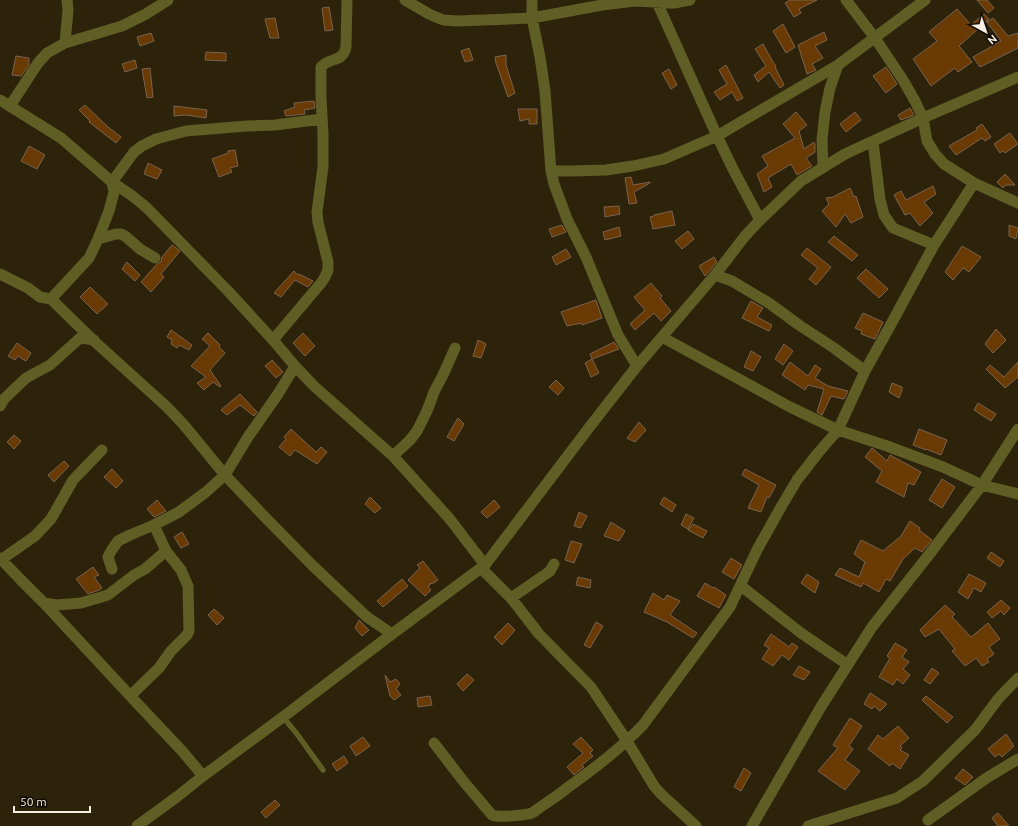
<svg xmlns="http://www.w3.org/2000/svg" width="1018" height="826" font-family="Ubuntu,sans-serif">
  <rect width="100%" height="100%" fill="#2d230b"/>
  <path fill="#6a3a04" stroke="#796250" d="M790,0H817L799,9L801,13L794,17L785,3Z
    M977,0H987L994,8L988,13Z
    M329,7L333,30L325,31L322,8Z
    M957,9L971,25L984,14L989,19L959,46L972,62L958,72L955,68L931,86L913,59L937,41L929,32Z
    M275,18L279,38H270L265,19Z
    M993,18L1008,36L1018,33V48L980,67L973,57L1001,41L987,22Z
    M783,24L795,47L786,53L773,31Z
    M824,32L827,40L815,46L823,58L812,64L816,70L807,74L798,45Z
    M151,33L154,41L140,46L137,37Z
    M763,44L773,62L776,66L775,67L784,85L780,88L769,72L758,82L754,75L766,66L755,49Z
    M469,48L473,60L465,62L461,51Z
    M206,52L226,53V61L205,60Z
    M506,55V65L515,93L508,97L496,63L495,57Z
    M16,56L29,58V65L21,76L12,75Z
    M135,60L137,68L125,72L122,64Z
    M726,65L743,98L737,101L732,92L720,100L714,92L727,84L719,70Z
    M886,67L897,84L886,93L873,76Z
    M150,68L153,97L147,98L142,69Z
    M669,69L677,85L671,89L662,73Z
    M314,101L315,108L304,110L305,114L286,116L284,111L295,107L294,103Z
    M85,105L108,127L121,137L116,143L89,122L90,121L79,110Z
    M174,106L207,110L206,118L186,115L174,116Z
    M910,108L914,115L901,120L898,115Z
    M518,109H537V124H529V119L520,121Z
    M796,112L807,125L799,131L804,149L814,142L815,144V152L806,158L812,166L797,175L791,164L768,178L772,187L764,192L757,174L768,166L762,156L795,138L783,124Z
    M855,112L861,120L846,132L840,124Z
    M982,124L991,137L985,141L982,138L956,155L949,146L977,130L976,128Z
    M1010,133L1018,144L1005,153L1003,151L1000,153L994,144Z
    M29,146L45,155L37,169L21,161Z
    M235,150L238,166L230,168L232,172L219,177L212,159L228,153V151Z
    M148,163L162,170L157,179L144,174Z
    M1005,174L1015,185H1006L1003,188L997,182Z
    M631,177L633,185L650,182V183L634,192L637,203L629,204L625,178Z
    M933,186L936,194L924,202L933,213L920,226L910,213L905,215L894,195L901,191L906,200Z
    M850,188L854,197L856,196L863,217L851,223L845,214L836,227L822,211L829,204L826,198L833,197Z
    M619,206L620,214L605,217L604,207Z
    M672,211L675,225L653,229L650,217L654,216V215Z
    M562,225L566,232L552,237L549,229Z
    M1009,225L1018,228L1016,239L1009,236Z
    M619,227L621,236L605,240L603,232Z
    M688,231L694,239L682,249L675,241Z
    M834,236L858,255L852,261L828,242Z
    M172,245L180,251L161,274L164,277L151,292L141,282L157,264L161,262L162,257Z
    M962,246L981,257L969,272L963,268L953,280L945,272Z
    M807,248L831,267L816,285L809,279L818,268L801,255Z
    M566,249L571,257L556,265L552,257Z
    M714,257L717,262L705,276L699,266Z
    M127,262L140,275L135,281L122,269Z
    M866,269L888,289L879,298L857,278Z
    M294,271L298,275L299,274L313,281L308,287L295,280L281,297L274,293Z
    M651,283L662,296L660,298L671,311L661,321L654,313L635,330L630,324L645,310L634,297Z
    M90,287L108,304L97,314L80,297Z
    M596,300L602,318L582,325V323L567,326L561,312Z
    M751,301L763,308L757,317L772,325L769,331L742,318Z
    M863,313L883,322L875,339L861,334L862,331L855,328Z
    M996,329L1006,340L993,353L985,344Z
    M171,330L192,345L189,350L179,345L177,348L171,344L172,340L167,337Z
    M208,333L220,345L219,347L225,353L210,370L221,386L220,387L213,382L204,390L197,383L206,377L191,366L210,346L202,339Z
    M303,333L315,346L305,356L293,343Z
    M478,340L486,344L481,358L473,356Z
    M614,342L619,349L592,359L590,354Z
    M17,343L31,353L26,361L18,356L15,360L8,356Z
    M784,344L793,351L783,365L775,359Z
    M751,351L761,357L753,371L744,367Z
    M592,359L599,373L591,377L585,363Z
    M272,360L283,372L276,378L265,366Z
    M790,362L808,376L815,365L821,369L815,378L828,386L848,391L844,399L831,396L822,415L817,412L824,389L808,385L805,390L782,375Z
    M1018,362V377L1005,388L986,369L990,365L1004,377Z
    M556,380L564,388L558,395L549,387Z
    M892,383L902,387V390L899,398L889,392Z
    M240,394L257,412L254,416L240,405L227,415L221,410Z
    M978,403L996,414L991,421L974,410Z
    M458,418L464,424L454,441L447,437Z
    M639,422L646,430L635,442L627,438Z
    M291,429L316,452L321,447L327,452L317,464L295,450L290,456L279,447L286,439L284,437Z
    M919,429L947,440L941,455L926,449V450L913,445Z
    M14,435L21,441L14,449L7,442Z
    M872,448L887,461L890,455L921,472L914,485L908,483L904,497L876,482L882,471L865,457Z
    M64,461L69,466L54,482L48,475Z
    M112,469L123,481L116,488L104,477Z
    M745,469L776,485L769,498L767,497L761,512L748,508L759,485L742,475Z
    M942,479L955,487L942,508L929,500Z
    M370,497L381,508L375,513L365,504Z
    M664,497L676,505L672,512L660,504Z
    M157,500L166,511L154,517L147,509Z
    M494,500L500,507L487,518L481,512Z
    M579,512L587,516L581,528L574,526Z
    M686,514L694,518L688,529L681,525Z
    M910,521L920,528L919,530L932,540L922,552L915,548L903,559L890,581L886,579L879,592L863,583L861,587L835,575L840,568L859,577L865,562L854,554L861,540L883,551L901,536Z
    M611,522L625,531L619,541L604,536Z
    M693,524L707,531L703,538L688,530Z
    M182,532L189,544L181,548L174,537Z
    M571,541L582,544L574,563L565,560Z
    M991,552L1004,561L1000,567L987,558Z
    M731,558L742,565L734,579L722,572Z
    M423,561L438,580L432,584L431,583L428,587L431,590L425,596L408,580L420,568L417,565Z
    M93,567L99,575L94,577L102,588L99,590L88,594L76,579Z
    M807,574L819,582L815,593L801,583Z
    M969,574L986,583L981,592L974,588L968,599L958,592Z
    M578,577L591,580L590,588L576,585Z
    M402,579L408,586L383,607L377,601Z
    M705,583L713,588L714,587L726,595L719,608L697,596Z
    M653,593L664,600L667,595L680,601L670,615L697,633L693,638L667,622L644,612Z
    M1001,600L1010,608L1004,615L1001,611L992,618L987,612Z
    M945,605L955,614L952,617L971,637L988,623L1000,639L989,647L994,654L987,659L989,662L982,666L976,658L965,666L952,651L955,649L939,629L925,637L920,630Z
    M214,609L224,618L217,625L208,615Z
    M359,620L369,630L362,636L355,628Z
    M596,622L603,626L590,648L584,645Z
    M508,623L515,630L502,645L494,637Z
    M771,634L789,647L792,643L798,647L789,660L782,655L773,666L762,659L769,648L764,645Z
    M895,643L907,650L902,657L909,662L903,669L910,675L903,684L897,679L893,685L879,677L890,658L887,656Z
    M799,666L810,672L804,680L793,675Z
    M932,668L939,673L930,684L924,680Z
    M467,674L474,680L463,691L457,684Z
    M385,675L390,682L396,679L400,684L396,689L401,695L394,700L390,696Z
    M870,693L887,704L880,711L874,706L872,709L864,704Z
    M430,696L432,705L418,707L417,698Z
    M926,696L953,717L947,723L922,700Z
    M850,718L862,726L849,746L853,749L845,760L860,771L845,790L818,771L838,748L833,745Z
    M898,726L909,738L900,746L902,748L900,750L909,755L900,769L892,763L890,766L868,749L878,735L883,739Z
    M1006,734L1014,746L1002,757L999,754L995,757L988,749Z
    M363,737L370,746L356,756L350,746Z
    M581,737L593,750L590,753L593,756L582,765L584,767L574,775L567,767L583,753L573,744Z
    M344,756L348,763L337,771L332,764Z
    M744,768L751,773L741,791L734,787Z
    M963,769L973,777L965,785L955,778Z
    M275,800L280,805L266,818L261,812Z
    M998,813L1009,826H998L992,818Z"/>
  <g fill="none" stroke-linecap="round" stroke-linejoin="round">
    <path stroke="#5e5e25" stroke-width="5.5" d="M283,717L297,734L323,770"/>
    <path stroke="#5e5e25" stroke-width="11" d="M405,0L429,14L443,20L457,21L532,18L602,5L635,1L674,3L690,0
      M532,0V18L540,57L545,91L551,171L554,184L567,219L586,257L618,335L637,366
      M656,0L717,136L734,171L760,220
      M846,0L875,38L903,80L915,101L923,118L927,141L935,154L944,164L974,183L1018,203
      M65,43L68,10L67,0
      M0,100L61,138L112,182L131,195L146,207L228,291L273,340L295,366L314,386L393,456L449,518L485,565
      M10,106L38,63L47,53L65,43L122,26L146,14L168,0
      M873,142L880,199L884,215L893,228L934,245
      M823,167L822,140L825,112L830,88L838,65
      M551,171H572L606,170L633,166L664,159L717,136L838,65L925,0
      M98,239L116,234H121L125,236L140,249L155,258
      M0,274L28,288L40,297L51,299L94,341L167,407L184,425L225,475L261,513L312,565L367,617L392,634
      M715,275L732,281L769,303L799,325L834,348L865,371
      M51,299L89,258L98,239L109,211L114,192L112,182L134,152L142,146L156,139L186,131L247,126L275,125L322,119
      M662,337L790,407L838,430L887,446L943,467L982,485L1018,494
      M273,340L321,283L325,277L328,270V262L318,222L317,212L323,167V133L321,98V67C329,57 343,63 346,47L347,0
      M0,406L4,399L26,378L50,365L80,338H82L94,340
      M393,456L410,440L417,431L427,411L434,392L443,375L455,348
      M0,558L20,579L44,603L134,700L183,752L203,776
      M2,559L35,536L51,519L73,480L102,450
      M481,568L511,598L539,634L591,687L627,741L654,786L661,794L696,826
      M112,569L108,557L111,551L118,541L130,535L154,525L179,512L206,492L225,475L248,437L278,394L295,366
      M741,586L801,633L848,665
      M511,598L546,574L550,571L554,564
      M44,603L57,605L81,603L108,595L134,575L145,569L166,551
      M130,696L159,668L171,651L187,635L189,631L188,586L181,570L166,551L154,525
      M434,743L464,782L492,815C498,818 526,815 532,813C536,811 539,808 542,806C551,800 559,795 567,788C594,769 620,749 643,725L730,607L757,550L781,507L797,480L818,453L838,430L865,371L890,326L934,245L974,183
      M928,820L988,777L1018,759
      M752,826L822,705L872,627L928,556L982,485L1018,429
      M808,826L897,798L923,781L975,730L998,699L1018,678"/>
    <path stroke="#5e5e25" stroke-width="11" d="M137,826L178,796L203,776L283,717L392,634L485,565L588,429L637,366L715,275L745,236L760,220L801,181L845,154L923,118L1018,77"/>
  </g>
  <g transform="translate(986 32) rotate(140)" stroke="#120d04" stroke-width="3" paint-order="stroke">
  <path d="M0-3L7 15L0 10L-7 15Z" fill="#f8f1e3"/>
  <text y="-6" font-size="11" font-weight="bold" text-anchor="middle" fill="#f8f1e3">N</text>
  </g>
  <path d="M14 806v6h76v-6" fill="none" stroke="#f8f1e3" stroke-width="2"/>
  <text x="20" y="806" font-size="12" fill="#f8f1e3" stroke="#120d04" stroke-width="3" paint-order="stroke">50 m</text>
</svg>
